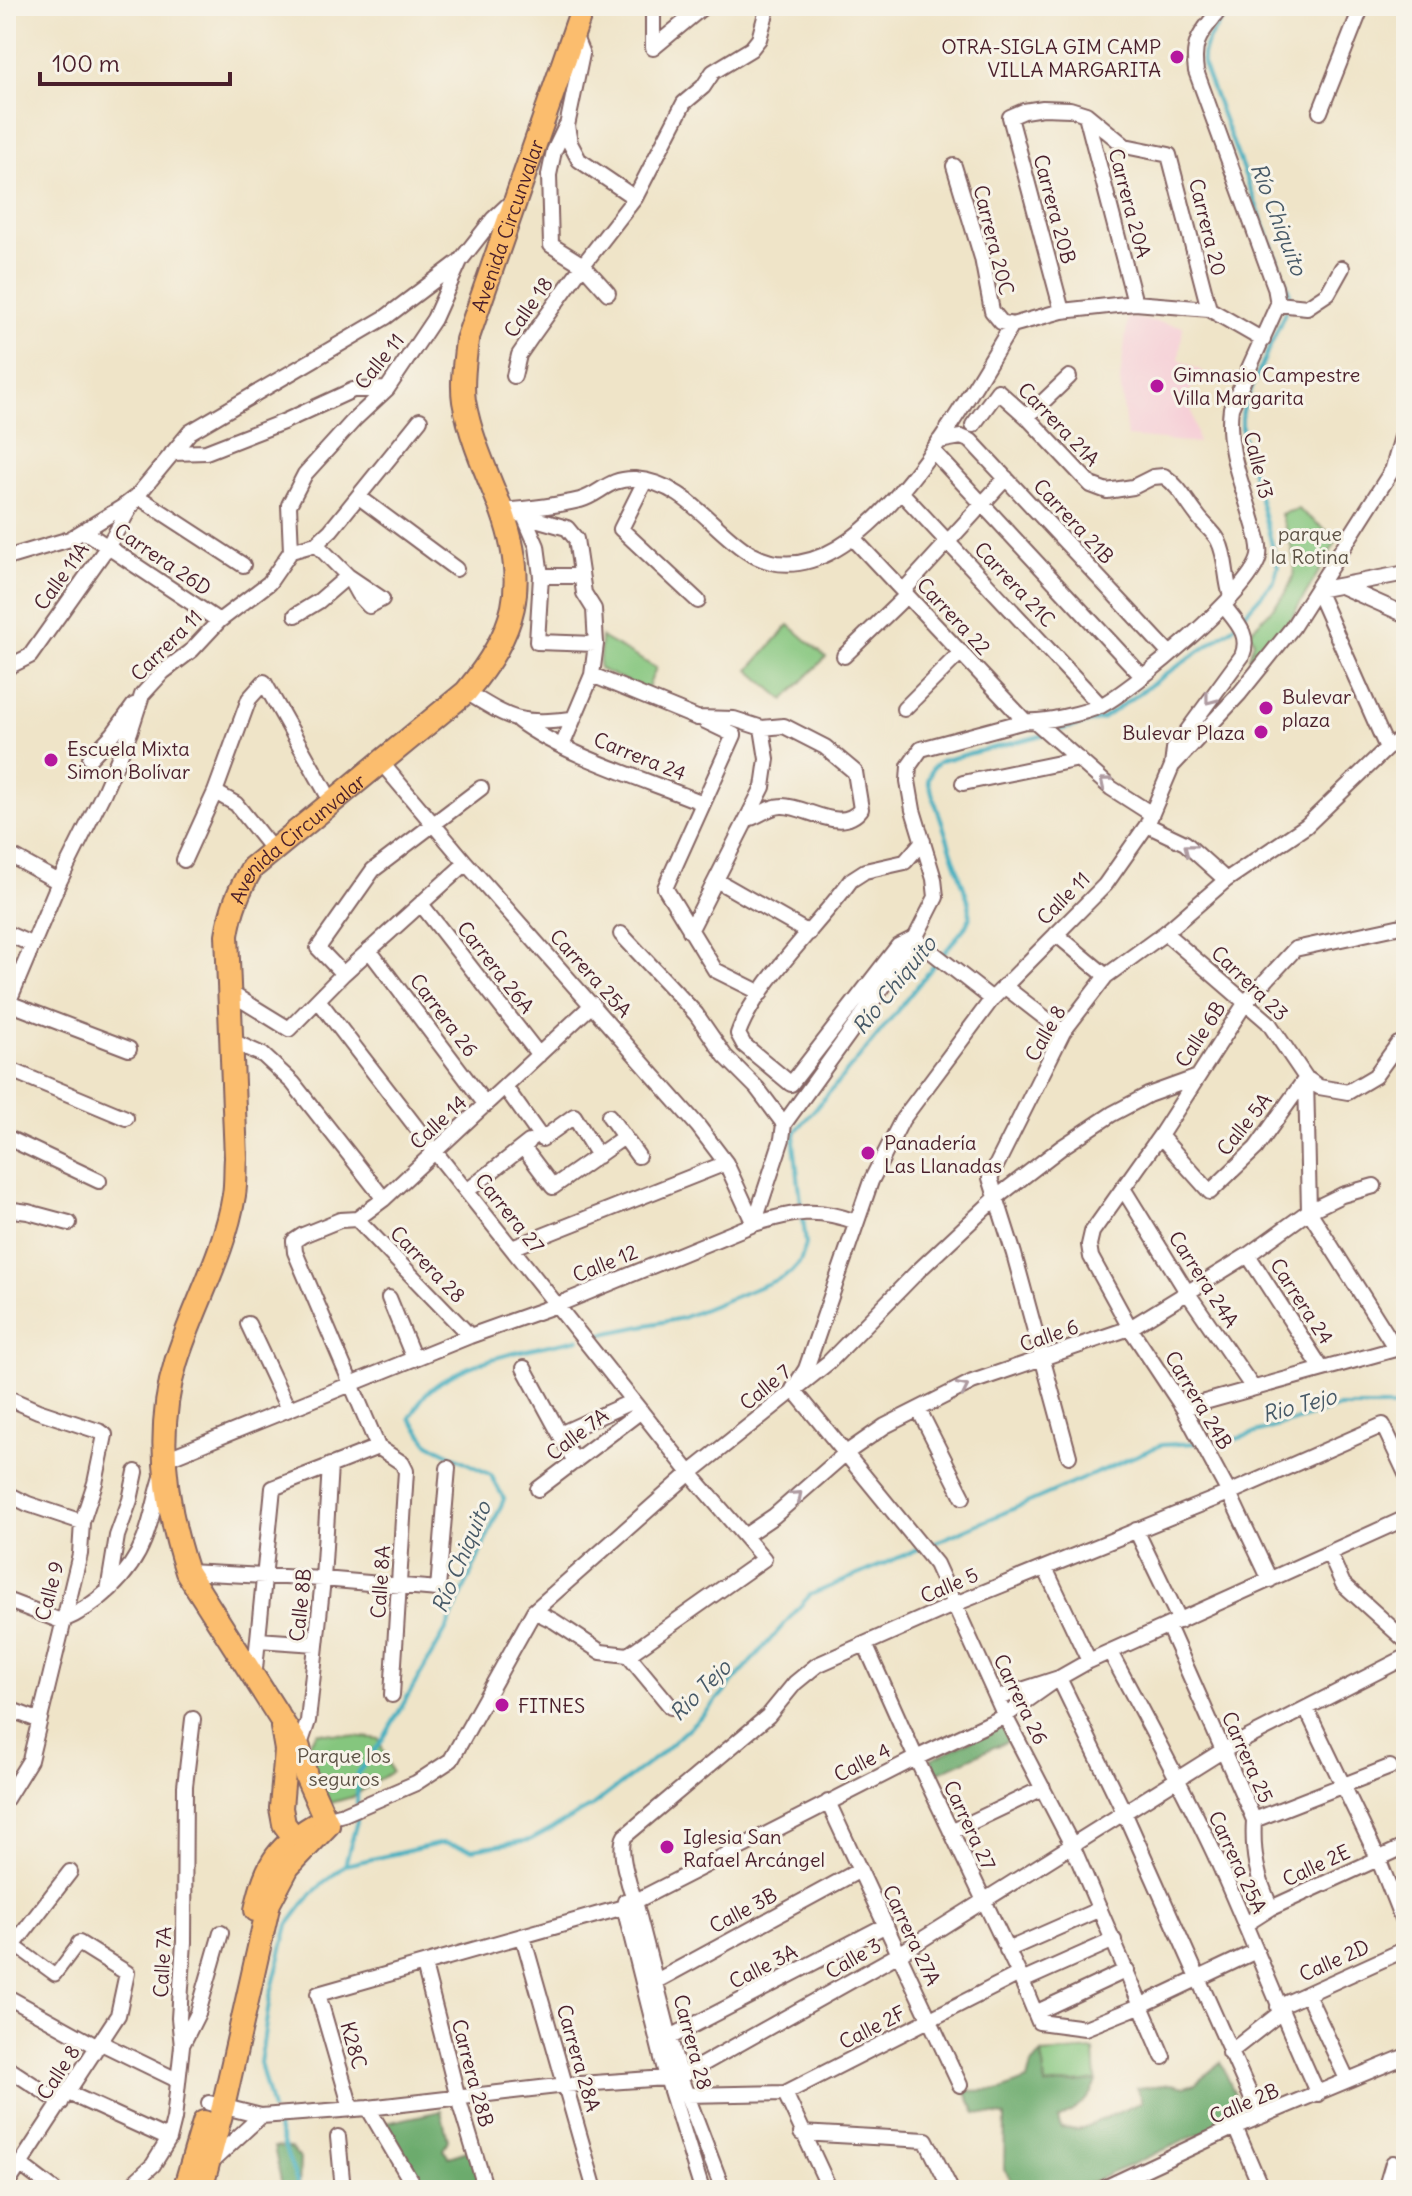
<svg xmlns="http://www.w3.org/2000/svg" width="1412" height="2196" font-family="Delius,sans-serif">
  <rect width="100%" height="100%" fill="#f7f3e8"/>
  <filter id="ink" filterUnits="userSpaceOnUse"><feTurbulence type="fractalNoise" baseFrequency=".0125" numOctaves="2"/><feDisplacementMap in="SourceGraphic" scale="16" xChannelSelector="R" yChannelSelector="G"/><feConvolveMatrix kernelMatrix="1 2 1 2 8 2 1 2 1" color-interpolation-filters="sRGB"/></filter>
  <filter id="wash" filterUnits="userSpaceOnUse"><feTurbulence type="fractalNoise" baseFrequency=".006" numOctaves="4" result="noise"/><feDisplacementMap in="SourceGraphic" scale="32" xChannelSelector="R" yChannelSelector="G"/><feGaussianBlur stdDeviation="1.8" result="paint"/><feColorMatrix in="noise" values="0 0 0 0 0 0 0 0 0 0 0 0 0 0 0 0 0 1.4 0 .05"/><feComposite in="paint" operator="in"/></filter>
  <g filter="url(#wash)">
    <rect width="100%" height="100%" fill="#efe4c8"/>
    <path fill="#f6cfd7" d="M1128,317L1183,326L1179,360L1206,373L1188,392L1198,443L1127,437L1120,380Z"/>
    <path fill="#85c67e" stroke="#687254" stroke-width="2" d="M1298,509L1338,539L1291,619L1253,662L1249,657L1254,641L1250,632C1263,617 1288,597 1293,576C1298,558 1286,532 1281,514Z
      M789,625L826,657L784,700L749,670Z
      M601,637L656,668L647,690L599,669Z
      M318,1732L379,1739L391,1772L352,1797L327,1804L314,1774L310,1742Z
      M1094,2050L1096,2081L1045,2086L1042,2054Z"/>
    <path fill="#6cab6d" stroke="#5b654c" stroke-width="2" d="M1004,1725L1012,1739L937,1773L931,1759Z
      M1042,2054L1045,2086L1096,2081C1090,2101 1076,2110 1058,2119L1061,2128L1078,2130L1142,2102L1137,2088L1171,2084L1184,2087L1195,2084L1221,2062C1229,2083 1238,2096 1241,2119L1190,2138L1075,2190H1019L1004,2170L1005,2116L976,2113L965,2091L1001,2090L1027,2080L1031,2064Z
      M441,2111L448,2140L443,2150L449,2157L470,2150L482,2190H424L386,2123Z
      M274,2147L291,2148L300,2158L299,2190H283Z"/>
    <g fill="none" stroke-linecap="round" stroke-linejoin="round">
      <path stroke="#42afc0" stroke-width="4" d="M1234,6C1221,23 1200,42 1203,64L1290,294L1288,302
        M1052,732L1102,719L1231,629L1274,581L1278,567L1242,433V410L1286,310
        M588,1337L682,1318L779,1279L791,1272L800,1262L806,1244L794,1143L796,1131L858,1059L966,926L970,917L969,903L928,781L932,769L940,761L1044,735
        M1206,1442L1230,1441L1339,1407H1406
        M927,1546L1161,1445L1197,1443
        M357,1803L358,1773L382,1741L447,1628L504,1499L491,1475L429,1444L410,1418C416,1409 420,1399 428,1392C461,1360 535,1348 579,1339
        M345,1865L357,1821V1811
        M272,2110L260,2063L270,1997L288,1925L312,1893L345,1865L443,1843L472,1849L530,1840L591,1807L659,1755L708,1710L810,1595L919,1549
        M274,2118L300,2190"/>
    </g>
  </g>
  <g filter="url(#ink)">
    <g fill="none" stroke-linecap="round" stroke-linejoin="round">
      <defs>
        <path id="pedestrian" d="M14,1945L55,1975L79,1943"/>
        <path id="minor" d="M653,6V48L704,6
          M574,34L582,54L567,126L570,143L579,160L635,198
          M1320,112L1362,6
          M1086,115L1135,303
          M566,126L554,151L549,175L551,245L583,265L608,293
          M954,166L982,258L992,311L1001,322L1012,325L1062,311L1135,303L1209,309L1263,340
          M1278,304L1307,307L1328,293L1342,268
          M1062,311L1010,117L1024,111L1043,108L1070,109L1086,114L1125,146L1169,155L1209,309
          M514,376L519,355L530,339L583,265L635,198L684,103L703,87L713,72L751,49L759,39L768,6
          M1027,417L1069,377
          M973,425L998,391L1027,417L1091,485L1107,491L1133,487L1153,477L1164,476C1179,486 1186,501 1197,515C1203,524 1213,531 1218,540C1227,557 1225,579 1231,596
          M939,441L961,437L971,441L1170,654
          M933,451L1142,676
          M172,453L206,452L283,422L353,390L387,389
          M1393,468L1406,423
          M645,481L621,529L698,601
          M900,491L1101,706
          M359,497L456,569
          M501,511C527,509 555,506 580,500C601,494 608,478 635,479C687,483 712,531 751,554C855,612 969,394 1012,325
          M514,513L567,528L576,539L584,593L594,609L596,644L592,675L562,746
          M524,516L537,546L541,576L537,642L596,644
          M84,531L219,621
          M853,538L1025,721
          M291,551L289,505L305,474L355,419L387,389L434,319L460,261L493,219L512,201
          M6,558L70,539L121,508L137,496L190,432L386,317L460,261
          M541,576H580
          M1341,586L1406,615
          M903,591L1006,478
          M296,615L319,601L348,576L382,599L369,606L358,594L348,576L316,544
          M844,656L907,595
          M6,668L30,656L108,546L137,496L243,565
          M592,675L697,718L734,719L762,728L784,726L825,747L855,772L861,809C841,835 805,805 782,806C768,806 759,817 747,819
          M466,692C509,718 519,726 571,719
          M904,709L961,652
          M519,721C566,756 647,780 703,803
          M705,721L734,735L665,888L715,970L761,993
          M1036,722L1111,788L1150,813
          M1387,748L1317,590L1406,573
          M90,758L113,734L134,705
          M380,761L466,863L698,1126L726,1163L754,1224C793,1212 817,1207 856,1222
          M1172,766L1174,749L1242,656C1251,635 1236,622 1224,606
          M963,783L1079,759
          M215,792L236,804L272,849
          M1147,825L1185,843L1226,880
          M6,853L59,882
          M184,860L215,792L249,699L264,682L331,801
          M716,880L809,933
          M421,904L539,1055
          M690,931L763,787L767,759L762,728
          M6,933L33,945
          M1165,933L1268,1022L1306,1078L1309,1211L1396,1349
          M621,934L696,1014L725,1056L757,1088L784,1124
          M1056,934L1106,976
          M914,938L898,946L791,1084L744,1045L738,1034C755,984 819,925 851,880L865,871L905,862L923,841
          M914,938L992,999
          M369,950L486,1105
          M343,974L318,948L373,870L481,788
          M1004,986L1063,1032
          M229,992L289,1029L343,974L466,863
          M319,1001L436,1153L690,1473L764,1559L628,1655
          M6,1002L129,1049
          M6,1008L59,882L104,792L130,732L142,695L163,672L192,650L219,621L269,583L291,551L316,544L331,530L420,420
          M232,1041L263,1055L293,1083L384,1199
          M6,1068L126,1118
          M505,1087L542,1139L574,1116L598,1156
          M609,1116L638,1156
          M1160,1136L1210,1192L1256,1148L1306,1078L1319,1087L1348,1092L1375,1076L1398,1044L1406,1049
          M6,1137L99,1181
          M523,1147L553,1187L624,1137
          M1124,1190L1187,1292L1253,1388
          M467,1191L529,1142
          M6,1209L28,1212L69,1223
          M357,1219L470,1336
          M512,1248L726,1163
          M1248,1255L1322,1369
          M389,1298L414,1359
          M248,1324L288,1409
          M524,1368L575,1462
          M6,1397L38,1411L101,1432L105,1435L95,1483L82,1522L80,1554L30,1760L6,1799
          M1183,1408L1406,1346
          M919,1410L963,1497
          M560,1434L633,1401
          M1069,1456L1014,1254L990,1178L1063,1032L1106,976L1165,933L1226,880L1306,826L1387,748L1406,736
          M163,1460L470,1336L557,1305L754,1224L782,1139L784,1124L908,952L936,897L934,879L913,810L908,781L909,766L921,749L1025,721C1042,723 1086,713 1102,705C1134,688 1253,590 1259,556C1261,543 1254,527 1251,515C1240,479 1226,446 1231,408L1278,304L1275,287L1196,71C1191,37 1204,32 1222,6
          M538,1489L641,1411
          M6,1493L28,1504L82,1522
          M1136,1530L1180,1621
          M746,1535L774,1516L846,1453L885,1426L972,1382L1130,1328L1248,1255L1309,1211L1342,1195L1374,1186
          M1329,1553L1343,1584L1406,1641
          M1045,1568L1089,1661
          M187,1572L323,1579L438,1589L448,1468
          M1270,1580L1229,1493L1183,1408L1130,1328L1091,1257L1089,1245L1092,1232L1160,1136L1246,1002L1295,949L1406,925
          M108,1591L117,1536L130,1500L136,1472
          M6,1600L61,1621C97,1606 130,1576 144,1540C152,1521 156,1494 163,1474
          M534,1611L554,1621L601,1652L628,1655L671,1707
          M1168,1626L1254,1820C1252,1853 1257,1878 1271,1908
          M258,1640L316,1644
          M865,1644L916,1758L1019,1974L1039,2022L1085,2028L1142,2005L1256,1951
          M1110,1652C1146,1719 1182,1785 1214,1853C1250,1933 1281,2014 1318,2094
          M254,1679L273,1488L378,1447
          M392,1695L406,1471L402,1463L378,1447L295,1252L294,1241L303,1235L340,1220L357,1219L384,1199L593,1004
          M997,1698L1059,1678L1124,1812L1260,2117
          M6,1708L38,1720
          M1306,1708L1378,1858L1406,1929
          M299,1748L308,1721L323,1579L330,1465
          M828,1802L960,2085
          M325,1819L344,1814L416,1783L451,1760L534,1611L690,1473L829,1362L918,1271L997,1197L1062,1147L1112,1114L1148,1095L1195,1078
          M1254,1820L1390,1767
          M951,1832L1043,1788
          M625,1901L624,1907L667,2078L702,2190
          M1246,1924L1271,1908L1406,1846
          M523,1937L595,2190
          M1007,1950L1100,1909
          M6,1955L70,1872
          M424,1965L458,2098L486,2190
          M1022,1981L1114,1940
          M649,1985L860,1870
          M1307,1994L1347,2079
          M6,1996L98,2047
          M1278,2007L1406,1949
          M1035,2013L1127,1970
          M663,2041L886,1925
          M101,2043L177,2080
          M182,2045L198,2013L221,1933
          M1229,2053L1280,2013
          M1163,2057L1072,1845L1005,1716L936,1564L793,1389L806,1369L871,1181L902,1120L992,999L1105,885L1147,825L1172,766L1240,693L1292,628L1391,472L1406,459
          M6,2067L61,2103
          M68,2093L169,2139
          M785,2093L830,2190
          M686,2095L785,2093L1019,1974
          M209,2103L261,2116L368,2108L566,2085L680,2077L899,1954L1222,1751L1406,1657
          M351,2108L318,1994L624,1907L916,1758L1005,1716L1059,1678L1089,1661L1406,1518
          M368,2108L416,2190
          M1235,2127L1262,2190
          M801,2133L926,2140L951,2190
          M338,2137L343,2190
          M209,2164L261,2116
          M21,2165L54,2190
          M1126,2179L1139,2190
          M6,2186L118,2015L127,1973L79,1943
          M126,2190L153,2165L169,2139L174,2119L182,2046L179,2018L184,1942L185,1786L193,1719
          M723,2190L680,2077L635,1901C629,1886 617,1849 625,1836L768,1716L795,1683L817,1665L955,1604L1229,1493L1383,1425L1406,1474
          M1100,2190L1235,2127L1406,2056
          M1385,2190L1393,2163"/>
        <g id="primary">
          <path d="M282,1727L286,1750L281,1808L284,1824L301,1846"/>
          <path d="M256,1910C267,1861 278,1845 323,1820"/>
          <path d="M184,2190L204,2122"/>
          <path id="s1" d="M201,2190L223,2107L269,1903L288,1867L328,1825L306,1776L299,1748L187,1572C165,1505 155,1431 176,1362C193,1307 225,1253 234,1195C236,1183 235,1170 236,1158L227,935C231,909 239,890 252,868L466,692C516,632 529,587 502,511C488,475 471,441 464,401C461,381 465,361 467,340L583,6"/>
        </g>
      </defs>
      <use href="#pedestrian" stroke="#846462" stroke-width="15"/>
      <use href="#minor" stroke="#846462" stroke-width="18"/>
      <use href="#primary" stroke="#846462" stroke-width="26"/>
      <use href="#pedestrian" stroke="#fff" stroke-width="11"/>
      <use href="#minor" stroke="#fff" stroke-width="14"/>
      <use href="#primary" stroke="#fbbd6e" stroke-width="22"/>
    </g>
    <defs><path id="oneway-chevron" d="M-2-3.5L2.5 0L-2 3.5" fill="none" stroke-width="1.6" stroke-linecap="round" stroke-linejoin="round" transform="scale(2)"/></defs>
    <g stroke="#ae9aa0">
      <use href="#oneway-chevron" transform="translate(1210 699) rotate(128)"/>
      <use href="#oneway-chevron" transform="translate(1105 782) rotate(-140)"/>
      <use href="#oneway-chevron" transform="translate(1189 849) rotate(-142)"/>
      <use href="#oneway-chevron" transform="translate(963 1388) rotate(-26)"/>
      <use href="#oneway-chevron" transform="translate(797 1496) rotate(-41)"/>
    </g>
  </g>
  <g fill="#b5179e" stroke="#f7f3e8" stroke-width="3">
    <circle cx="1177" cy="57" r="8"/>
    <circle cx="1157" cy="386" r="8"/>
    <circle cx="1266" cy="708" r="8"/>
    <circle cx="1261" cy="732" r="8"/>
    <circle cx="51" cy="760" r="8"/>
    <circle cx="868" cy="1153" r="8"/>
    <circle cx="502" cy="1705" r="8"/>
    <circle cx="667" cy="1847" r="8"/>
  </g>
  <g text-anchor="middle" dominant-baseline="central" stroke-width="6" stroke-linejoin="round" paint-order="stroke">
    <g font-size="20" fill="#4a1f2b" stroke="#f7f3e8" text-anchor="start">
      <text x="1161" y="46" text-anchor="end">OTRA-SIGLA GIM CAMP<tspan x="1161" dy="23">VILLA MARGARITA</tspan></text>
      <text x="1173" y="374">Gimnasio Campestre<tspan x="1173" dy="23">Villa Margarita</tspan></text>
      <text x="1282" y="696">Bulevar<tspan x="1282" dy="23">plaza</tspan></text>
      <text x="1245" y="732" text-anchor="end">Bulevar Plaza</text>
      <text x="67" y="748">Escuela Mixta<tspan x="67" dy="23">Simon Bolívar</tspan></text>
      <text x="884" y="1142">Panadería<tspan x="884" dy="23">Las Llanadas</tspan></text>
      <text x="518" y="1705">FITNES</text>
      <text x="683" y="1836">Iglesia San<tspan x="683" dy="23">Rafael Arcángel</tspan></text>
    </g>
    <g font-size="20" fill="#4a1f2b" stroke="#f7f3e8">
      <text transform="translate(1130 203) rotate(75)">Carrera 20A</text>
      <text transform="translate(1055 209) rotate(75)">Carrera 20B</text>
      <text stroke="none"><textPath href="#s1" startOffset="2180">Avenida Circunvalar</textPath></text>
      <text transform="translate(1208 227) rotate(76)">Carrera 20</text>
      <text transform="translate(994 240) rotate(76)">Carrera 20C</text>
      <text transform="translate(528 307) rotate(-55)">Calle 18</text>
      <text transform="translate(379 361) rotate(-51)">Calle 11</text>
      <text transform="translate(1059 424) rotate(46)">Carrera 21A</text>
      <text transform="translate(1259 465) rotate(76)">Calle 13</text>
      <text transform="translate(1074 521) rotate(47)">Carrera 21B</text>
      <text transform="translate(163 559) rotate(34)">Carrera 26D</text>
      <text transform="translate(61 576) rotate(-54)">Calle 11A</text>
      <text transform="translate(1015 584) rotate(47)">Carrera 21C</text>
      <text transform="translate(954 616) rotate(47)">Carrera 22</text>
      <text transform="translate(166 645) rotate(-45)">Carrera 11</text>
      <text transform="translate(640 756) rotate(22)">Carrera 24</text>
      <text stroke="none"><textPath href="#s1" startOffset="1460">Avenida Circunvalar</textPath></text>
      <text transform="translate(1063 898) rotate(-45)">Calle 11</text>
      <text transform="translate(496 967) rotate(52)">Carrera 26A</text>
      <text transform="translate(591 973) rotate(48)">Carrera 25A</text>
      <text transform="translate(1250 983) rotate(44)">Carrera 23</text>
      <text transform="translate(444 1015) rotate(53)">Carrera 26</text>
      <text transform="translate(1045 1033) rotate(-60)">Calle 8</text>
      <text transform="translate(1200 1034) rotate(-57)">Calle 6B</text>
      <text transform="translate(438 1122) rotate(-43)">Calle 14</text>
      <text transform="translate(1244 1124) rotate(-51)">Calle 5A</text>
      <text transform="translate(510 1213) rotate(51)">Carrera 27</text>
      <text transform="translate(605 1263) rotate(-22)">Calle 12</text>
      <text transform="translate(428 1264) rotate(46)">Carrera 28</text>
      <text transform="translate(1204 1279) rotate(57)">Carrera 24A</text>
      <text transform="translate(1302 1301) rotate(57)">Carrera 24</text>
      <text transform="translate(1049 1335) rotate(-19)">Calle 6</text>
      <text transform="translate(765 1387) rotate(-39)">Calle 7</text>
      <text transform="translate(1199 1400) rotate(59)">Carrera 24B</text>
      <text transform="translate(577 1434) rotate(-37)">Calle 7A</text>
      <text transform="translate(380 1582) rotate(-86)">Calle 8A</text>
      <text transform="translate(949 1585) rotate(-23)">Calle 5</text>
      <text transform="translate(49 1591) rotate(-75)">Calle 9</text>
      <text transform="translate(300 1605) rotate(-84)">Calle 8B</text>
      <text transform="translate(1021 1699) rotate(64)">Carrera 26</text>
      <text transform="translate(1248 1757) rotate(66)">Carrera 25</text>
      <text transform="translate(862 1762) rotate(-27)">Calle 4</text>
      <text transform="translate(970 1825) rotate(65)">Carrera 27</text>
      <text transform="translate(1238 1862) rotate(65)">Carrera 25A</text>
      <text transform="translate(1316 1865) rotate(-25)">Calle 2E</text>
      <text transform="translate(743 1910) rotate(-28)">Calle 3B</text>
      <text transform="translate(912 1935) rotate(65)">Carrera 27A</text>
      <text transform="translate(853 1958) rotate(-30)">Calle 3</text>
      <text transform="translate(1334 1960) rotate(-24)">Calle 2D</text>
      <text transform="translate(162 1962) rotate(-87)">Calle 7A</text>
      <text transform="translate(763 1966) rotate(-27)">Calle 3A</text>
      <text transform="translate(872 2027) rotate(-27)">Calle 2F</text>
      <text transform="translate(693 2042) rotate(75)">Carrera 28</text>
      <text transform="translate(354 2045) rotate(74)">K28C</text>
      <text transform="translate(579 2058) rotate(74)">Carrera 28A</text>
      <text transform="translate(58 2072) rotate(-57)">Calle 8</text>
      <text transform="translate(473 2073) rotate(75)">Carrera 28B</text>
      <text transform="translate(1244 2103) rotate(-23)">Calle 2B</text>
    </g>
    <g font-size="20" fill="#5c5144" stroke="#f7f3e8">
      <text x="1310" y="533">parque<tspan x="1310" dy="23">la Rotina</tspan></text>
      <text x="344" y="1755">Parque los<tspan x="344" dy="23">seguros</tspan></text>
    </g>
    <g font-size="22" font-style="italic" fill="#475967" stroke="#f7f3e8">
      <text transform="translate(1279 219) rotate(69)">Río Chiquito</text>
      <text transform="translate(894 985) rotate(-51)">Río Chiquito</text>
      <text transform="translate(1299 1405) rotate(-15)">Rio Tejo</text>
      <text transform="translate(461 1557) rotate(-67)">Río Chiquito</text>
      <text transform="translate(700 1690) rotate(-45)">Rio Tejo</text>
    </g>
  </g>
  <rect width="1412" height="2196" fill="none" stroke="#f7f3e8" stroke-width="32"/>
  <path d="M40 72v12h190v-12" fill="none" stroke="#4a1f2b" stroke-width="4"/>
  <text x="52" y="72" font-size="24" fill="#4a1f2b" stroke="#f7f3e8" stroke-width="6" paint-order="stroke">100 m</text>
</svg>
